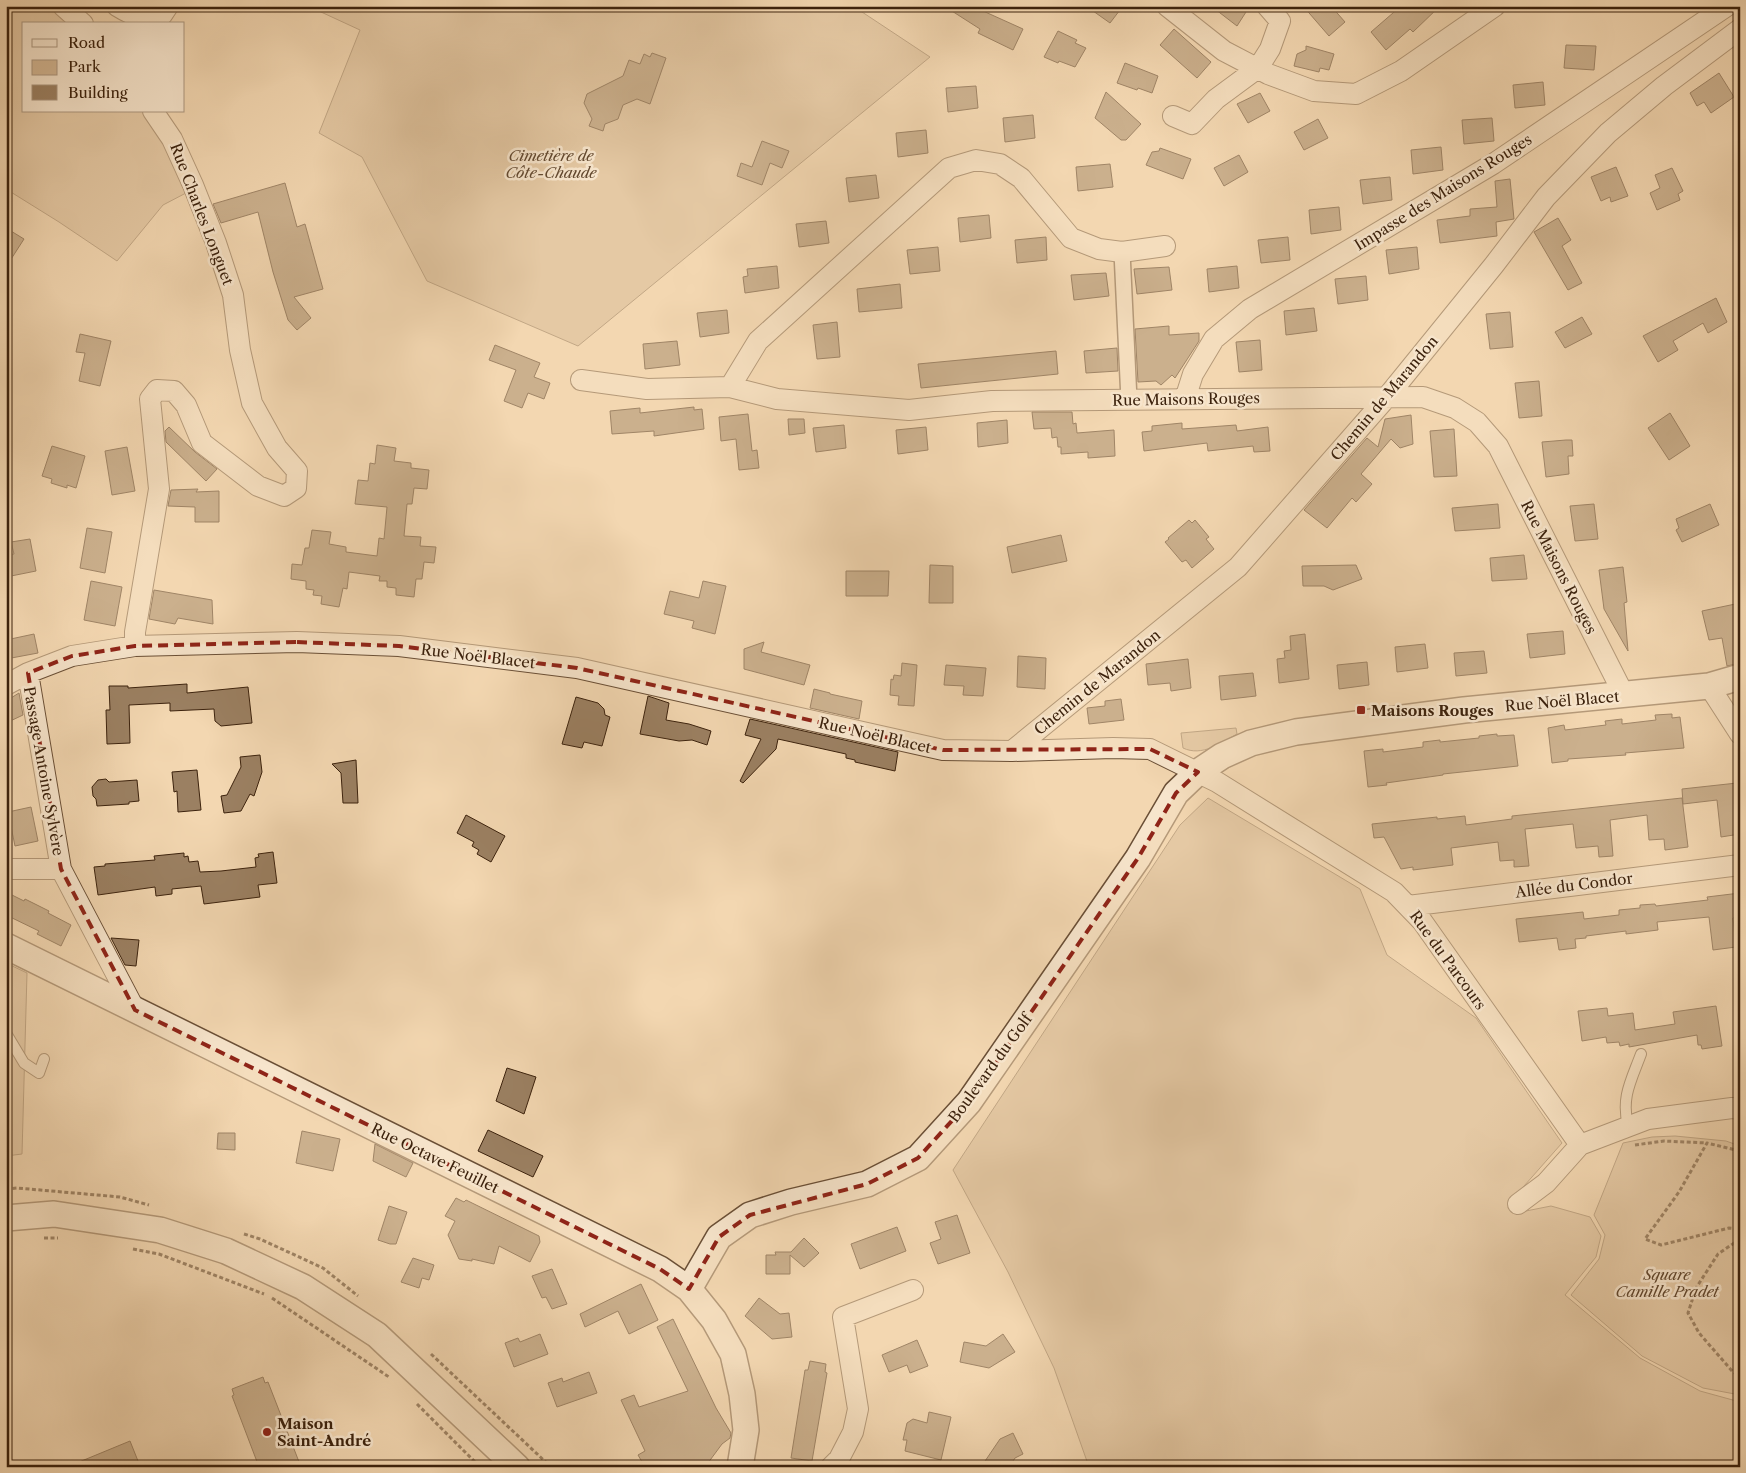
<svg xmlns="http://www.w3.org/2000/svg" width="1746" height="1473" font-family="'Libre Caslon Text',serif">
  <rect width="100%" height="100%" fill="#f3d7b1"/>
  <filter id="stains"><feTurbulence type="fractalNoise" baseFrequency=".004" numOctaves="4"/><feColorMatrix values="0 0 0 0 .2 0 0 0 0 .09 0 0 0 0 .02 0 0 0 .5 -.17"/></filter>
  <radialGradient id="worn" r=".72"><stop offset=".6" stop-color="#630" stop-opacity="0"/><stop offset="1" stop-color="#630" stop-opacity=".3"/></radialGradient>
  <path fill="#d4b895" stroke="#886d51" d="M6,6H52L72,24H24V111H143L165,143L186,193L163,205L117,261L59,222L6,189Z
    M308,6H853L930,57L578,346L427,281L362,157L319,133L360,30Z
    M1236,728L1237,734C1221,743 1202,757 1183,748L1181,733Z
    M1208,798L1360,889L1387,955L1476,1018L1562,1143L1517,1194L1521,1212L1551,1206L1590,1217L1601,1236L1596,1257L1565,1295L1640,1358L1700,1391L1740,1402V1467H1089L1054,1368L1008,1272L953,1170L1180,825Z
    M6,963L27,973L22,1154L6,1156Z
    M1675,1136L1726,1141L1740,1146V1395L1703,1388L1642,1356L1571,1295L1599,1259L1605,1235L1594,1215L1623,1143L1652,1137Z"/>
  <path fill="#9b8062" stroke="#3c220d" d="M944,6H972L1023,29L1013,50L978,33L980,29Z
    M1086,6H1123L1110,23Z
    M1211,6H1238L1246,12L1237,26Z
    M1303,6H1331L1345,22L1329,36Z
    M1401,6H1440L1413,32L1410,29L1386,50L1371,32Z
    M1174,29L1211,62L1197,78L1160,45Z
    M1058,31L1077,40L1075,43L1086,48L1075,67L1059,61L1058,63L1044,57Z
    M1566,45L1596,46L1594,70L1564,68Z
    M1306,46L1334,54L1329,70L1320,68L1319,72L1294,66L1297,54L1306,50Z
    M652,53L666,58L650,104L637,99L623,105L618,119L605,124L603,131L589,126L592,119L584,103L587,94L623,76L629,60L640,64L644,54L650,57Z
    M1125,63L1158,76L1152,93L1138,88L1137,90L1117,83Z
    M1719,73L1734,97L1711,113L1704,102L1697,106L1690,93Z
    M1543,82L1545,105L1515,108L1513,85Z
    M976,86L978,108L948,112L946,88Z
    M1106,92L1141,124L1126,140H1121L1095,118Z
    M1260,93L1270,111L1248,123L1237,104Z
    M1033,115L1035,138L1005,142L1003,118Z
    M1492,118L1494,141L1464,144L1462,120Z
    M1318,119L1328,138L1304,150L1294,132Z
    M926,130L928,153L898,157L896,133Z
    M762,141L789,151L782,168L770,163L762,185L737,176L741,163L752,167Z
    M1441,147L1443,170L1413,174L1411,150Z
    M1160,148L1191,159L1183,179L1146,165L1152,152L1159,151Z
    M1239,155L1248,172L1224,186L1214,168Z
    M1110,164L1113,187L1078,191L1076,167Z
    M1616,167L1628,196L1611,202L1610,197L1601,201L1591,177Z
    M1672,168L1683,191L1678,194L1680,200L1657,210L1650,193L1660,188L1655,175Z
    M876,175L879,198L849,202L846,178Z
    M1390,177L1392,200L1363,204L1360,180Z
    M1510,179L1514,219L1496,222L1497,236L1440,243L1437,220L1470,216V209L1497,207L1495,181Z
    M285,183L297,227L305,224L323,289L294,297L311,318L297,330L288,320L273,272L258,212L221,223L213,204Z
    M1339,207L1341,230L1311,234L1309,210Z
    M989,215L991,238L960,242L958,218Z
    M1558,218L1571,240L1562,246L1582,283L1568,290L1534,232Z
    M826,221L829,243L799,247L796,224Z
    M6,228L24,239L6,267Z
    M1046,237L1047,260L1017,263L1015,240Z
    M1288,237L1290,260L1261,263L1258,240Z
    M938,247L940,271L910,274L907,250Z
    M1417,247L1419,269L1389,274L1386,250Z
    M777,266L779,288L745,293L743,277L748,276L747,269Z
    M1237,266L1239,288L1209,292L1207,269Z
    M1169,267L1172,290L1137,294L1134,269Z
    M1106,273L1109,296L1074,300L1071,275Z
    M1366,276L1368,300L1338,304L1335,279Z
    M900,284L902,308L859,312L857,289Z
    M1716,298L1727,322L1708,333L1703,323L1673,341L1678,350L1658,362L1643,336Z
    M1314,308L1317,331L1286,335L1284,311Z
    M727,310L729,333L700,337L697,313Z
    M1510,312L1513,347L1490,349L1486,314Z
    M1582,317L1592,334L1565,348L1555,332Z
    M837,322L840,357L817,359L813,325Z
    M1169,326V335L1199,333V341L1175,378L1172,375L1161,385L1156,381L1138,382L1135,329Z
    M80,334L111,341L100,386L79,381L85,353L76,352Z
    M1260,340L1262,370L1239,372L1236,342Z
    M677,341L680,365L645,369L643,344Z
    M495,345L540,363L534,377L550,383L544,399L528,393L522,408L504,401L516,370L489,360Z
    M1117,348L1118,371L1086,373L1084,351Z
    M1056,351L1058,374L921,388L918,364Z
    M1539,381L1542,416L1519,418L1515,383Z
    M694,407V410L702,409L704,429L654,436V431L612,434L610,411L640,408V413Z
    M1032,412H1072L1073,424L1076,423L1077,433L1114,430L1115,456L1088,458V452L1061,454V447H1058L1057,437L1052,438L1051,428L1034,429Z
    M1670,413L1690,446L1669,460L1648,428Z
    M748,414L752,451L757,450L759,468L739,470L736,439L721,441L719,417Z
    M1411,415L1413,444L1400,448L1391,439L1361,474L1372,484L1356,502L1352,498L1327,528L1304,510L1367,438L1378,447L1385,419Z
    M788,419H804L805,433L789,435Z
    M1007,420L1008,443L978,447L977,423Z
    M1182,423V429L1236,425L1237,431L1268,427L1270,451L1254,452L1253,446L1208,451L1207,443L1144,451L1142,432L1152,431V426Z
    M844,425L846,448L816,452L813,428Z
    M169,427L195,452L217,469L206,481L166,442L165,431Z
    M926,427L928,450L898,454L896,430Z
    M1454,429L1457,476L1434,477L1430,431Z
    M1566,440H1572L1573,456H1568L1569,474L1546,477L1542,442Z
    M377,445L396,448L394,461L411,463V468L429,470L427,489L414,488L412,504H407L404,536L421,537L420,546L436,547L434,563L424,562L422,579H416L414,597L396,595V588L387,587V581H379L380,576L349,572L347,589L343,588L339,607L321,604L322,596L313,595L314,590L306,589V581L291,579L292,564L302,565L305,548H309L312,530L331,532L329,544L346,547V552L377,556L379,538L384,539L387,507L355,504L358,480L368,481L370,463L375,464Z
    M52,446L85,456L76,488L67,485V488L51,483L52,479L42,476Z
    M127,447L135,491L112,495L105,451Z
    M198,489L196,492L219,491V522H195V507L168,506L171,490Z
    M1498,504L1500,528L1455,531L1452,508Z
    M1594,504L1598,539L1575,541L1570,506Z
    M1710,504L1719,525L1682,542L1676,530L1679,528L1676,519Z
    M1189,520L1192,523L1195,520L1209,537L1206,539L1214,549L1192,568L1186,560L1182,562L1165,542L1169,539L1168,538Z
    M87,528L112,532L105,573L80,568Z
    M1061,535L1067,561L1012,573L1007,547Z
    M30,539L36,571L6,577V555L14,554L11,542Z
    M1524,555L1527,579L1492,581L1490,558Z
    M930,565L953,566V603H929Z
    M1356,565L1362,579L1333,590L1324,586H1303L1302,566Z
    M1623,567L1627,602L1624,603L1628,651L1604,609L1599,570Z
    M846,571H889L888,596H846Z
    M91,581L122,587L115,626L84,620Z
    M703,581L726,586L715,634L692,628L694,621L664,614L670,591L699,598Z
    M154,590L212,600L213,624L178,618L175,624L149,619Z
    M1740,603V663L1727,666L1722,638L1709,640L1702,611Z
    M1563,631L1565,654L1530,658L1527,634Z
    M34,634L38,653L6,659V640Z
    M1305,634L1309,679L1279,683L1277,659L1285,658L1284,651L1291,650L1290,636Z
    M764,642L761,652L810,665L804,685L744,669V649Z
    M1425,644L1428,668L1397,672L1395,647Z
    M1484,651L1487,673L1456,676L1454,653Z
    M1018,656L1046,658L1045,689L1017,687Z
    M1188,659L1191,688L1171,691L1170,683L1148,685L1146,664Z
    M1367,662L1369,685L1339,689L1337,665Z
    M902,663L917,665L914,706L898,705L899,696L890,695L891,679L893,680L894,675L901,676Z
    M946,665L986,668L983,696L963,695L964,686L944,685Z
    M1253,673L1256,696L1221,700L1219,676Z
    M187,684V693L248,687L252,723L221,726L215,721L214,709L170,711V703L129,705L130,743L107,744L106,710H110L109,686H128V688Z
    M814,689L830,693V694L862,701L859,719L810,708Z
    M19,693L23,715L6,723V701Z
    M648,696L669,703L666,720L689,724L711,731L707,745L692,740L679,741L640,734Z
    M576,697L598,703L604,709L605,715L610,717L602,746L584,742L582,748L562,744Z
    M1121,699L1124,720L1089,724L1087,708L1105,706V701Z
    M1672,714V718L1680,717L1684,748L1625,753L1626,755L1568,759V761L1552,763L1548,728L1564,725L1565,730L1606,725L1605,721L1622,719V724L1656,720L1655,715Z
    M750,719L898,752L895,771L855,762V760L846,758V754L778,739L776,749L743,783L740,781L761,739L745,735Z
    M1497,734V736L1514,735L1518,766L1443,774V775L1386,783L1387,785L1368,787L1364,751L1383,749V752L1423,747V742L1440,740V742L1479,738V736Z
    M260,755L262,772L254,796L250,794L241,811L224,813L221,796L227,795L241,767L240,757Z
    M356,760L358,803H343L341,773L332,764Z
    M197,770L201,810L178,812L177,791L174,792L172,772Z
    M106,779L109,782L137,780L139,801L129,802V804L97,806L96,799L93,796L92,787L98,780Z
    M1737,783L1740,803V834L1721,837L1717,800L1683,804L1682,789Z
    M1682,798L1688,847L1665,850L1664,839L1649,840L1647,815L1610,820L1613,856L1599,857L1598,846L1576,848L1573,824L1525,829L1529,866L1514,867V860L1500,861L1498,842L1451,848L1453,865L1413,870V867L1401,869L1384,837L1374,838L1372,824L1437,817V819L1465,816L1466,825L1512,819V816Z
    M31,807L38,841L15,846L8,812Z
    M466,815L505,836L491,862L477,854L479,850L472,846L474,842L457,833Z
    M273,852L277,883L258,885L260,897L204,904L201,886L172,889V894L156,896L155,887L98,895L94,867L105,866V864L155,860L154,856L184,853V857L188,856L189,862L198,861L200,872L221,871L256,867L255,858L259,857L258,854Z
    M6,892L24,901L25,899L49,911L48,913L71,925L61,946L37,934L39,931L6,915Z
    M1740,893V917L1733,918L1736,947L1713,950L1709,917L1657,922L1658,930L1626,934V931L1586,936V938L1575,939L1576,948L1559,950L1557,938L1519,942L1516,919L1583,912L1584,919L1619,915V910L1640,908V905L1655,904L1656,906L1708,900L1707,897Z
    M111,938L139,940L136,966L125,965Z
    M1716,1006L1722,1046L1702,1049L1701,1045H1698L1697,1035L1629,1047V1044L1620,1046L1619,1042L1607,1043L1606,1037L1582,1041L1578,1011L1607,1008L1608,1016L1633,1013L1635,1030L1675,1024L1673,1012Z
    M507,1068L536,1077L524,1114L496,1101Z
    M488,1130L543,1156L533,1177L478,1151Z
    M302,1131L340,1139L333,1171L296,1163Z
    M218,1133H235V1150L217,1149Z
    M375,1144L413,1163L406,1177L373,1161Z
    M456,1198L464,1202L466,1200L539,1236L540,1242L530,1262L499,1246L494,1264L472,1259V1261L459,1259L448,1235L455,1221L445,1216Z
    M389,1206L407,1212L396,1244H390L378,1240Z
    M957,1215L970,1253L938,1264L930,1243L941,1239L935,1222Z
    M897,1227L906,1251L860,1269L851,1244Z
    M804,1238L819,1253L804,1267L790,1255V1274H766V1255H776L775,1252H791Z
    M413,1258L434,1265L429,1280L422,1278L419,1288L401,1282Z
    M552,1269L567,1304L552,1309L546,1297L542,1298L532,1276Z
    M641,1284L658,1320L629,1334L618,1311L585,1327L580,1314Z
    M759,1298L780,1314L789,1313L792,1337L772,1339L745,1316Z
    M673,1319L716,1408L731,1433L730,1438L722,1444L705,1467H645L638,1455L645,1451L621,1400L634,1395L639,1407L688,1391L657,1327Z
    M540,1334L548,1354L514,1367L505,1343L518,1338L520,1342Z
    M1003,1334L1015,1352L989,1368L960,1362L964,1342L986,1346Z
    M917,1340L928,1366L910,1373L907,1365L889,1372L882,1355Z
    M810,1361L826,1364L825,1372L827,1373L812,1461L791,1458L805,1370H808Z
    M589,1372L597,1393L557,1407L548,1383L562,1378L563,1382Z
    M263,1377L265,1383L268,1382L301,1467H259L232,1396L234,1395L232,1389Z
    M929,1412L951,1417L941,1460L905,1451L907,1440H903L907,1423L913,1419L927,1423Z
    M1013,1433L1023,1454L1015,1458L1009,1467H981L1000,1439Z
    M130,1441L138,1461L123,1467H67Z"/>
  <g fill="none" stroke-linecap="round" stroke-linejoin="round">
    <defs>
      <path id="service" d="M6,1033L24,1063L39,1073L44,1059
        M1628,1126C1621,1097 1631,1081 1641,1054"/>
      <path id="pedestrian" d="M1122,252L1129,400"/>
      <path id="minor" d="M63,6L83,24
        M117,6C135,17 141,19 162,15L168,6
        M1167,6L1224,51L1268,74L1314,91L1356,94L1401,71L1495,6
        M1173,116L1192,124L1216,99L1258,68L1270,49L1280,21L1267,6
        M581,380L647,389L730,387L777,399L909,410L992,401L1423,397L1455,408L1477,422L1498,446L1624,695
        M730,387L758,341L949,168L976,160L1000,164L1021,178L1071,238L1099,249L1122,252L1165,246
        M1185,399L1193,374L1214,339L1250,309L1493,164L1727,6
        M135,646V632L159,489L150,399L157,390L174,391L186,405L202,443L258,486L284,496L296,488L297,471L277,448L252,403L240,350L233,295L216,243L193,185L172,139L153,111
        M28,673L61,869L135,1010
        M6,685L28,673L72,656L135,646L297,642L399,646L577,668L943,750L1012,751L1113,748L1150,749L1217,782L1394,892L1422,921L1580,1145
        M1709,686L1740,734
        M1012,751L1238,567L1387,397L1494,265L1546,197L1608,133L1664,86L1740,29
        M6,869H61
        M1408,906L1740,865
        M1580,1145L1648,1119L1732,1108L1740,1109
        M1518,1204L1546,1183L1580,1145
        M831,1467L839,1459L853,1432L858,1409L843,1317L913,1290"/>
      <path id="tertiary" d="M6,946L660,1269L689,1289L714,1320L733,1354L742,1394L746,1430L740,1467
        M6,1218L54,1214L160,1230L226,1251L303,1287L377,1335L517,1467
        M689,1289L719,1237L750,1215L791,1202L867,1184L918,1158L969,1102L1138,858L1176,793L1198,772L1222,756L1251,743L1296,732L1464,710L1709,686L1740,677"/>
    </defs>
    <use href="#service" stroke="#6a4f36" stroke-width="12"/>
    <use href="#pedestrian" stroke="#6a4f36" stroke-width="18"/>
    <use href="#minor" stroke="#6a4f36" stroke-width="22"/>
    <use href="#tertiary" stroke="#6a4f36" stroke-width="28"/>
    <path stroke="#3c220d" stroke-width="3" stroke-dasharray="4 2.5" stroke-linecap="butt" d="M1635,1145L1664,1141L1707,1143
      M1740,1151L1707,1143L1679,1192L1645,1239L1661,1245L1729,1228L1740,1229
      M6,1189L17,1188L120,1197L149,1205
      M244,1234L260,1239L323,1268L358,1296
      M44,1238H58
      M1740,1239L1718,1254L1696,1288L1688,1313L1699,1333L1733,1372L1740,1377
      M133,1249L159,1254L264,1294
      M272,1298L389,1377
      M431,1354L551,1467
      M417,1404L480,1467"/>
    <use href="#service" stroke="#f7e5cc" stroke-width="10"/>
    <use href="#pedestrian" stroke="#f7e5cc" stroke-width="15"/>
    <use href="#minor" stroke="#f7e5cc" stroke-width="20"/>
    <use href="#tertiary" stroke="#f7e5cc" stroke-width="25"/>
  </g>
  <path d="M0 0H1746V1473H0ZM297,642L399,646L577,668L943,750L1150,749L1198,772L1176,793L1138,858L969,1102L918,1158L867,1184L750,1215L719,1237L689,1289L660,1269L135,1010L61,869L28,673L72,656L135,646Z" fill="#f3d7b1" fill-opacity=".55" fill-rule="evenodd"/>
  <path fill="none" stroke="#8f2418" stroke-width="4" stroke-dasharray="10 6" stroke-linejoin="round" d="M297,642L399,646L577,668L943,750L1150,749L1198,772L1176,793L1138,858L969,1102L918,1158L867,1184L750,1215L719,1237L689,1289L660,1269L135,1010L61,869L28,673L72,656L135,646Z"/>
  <g fill="#8f2418" stroke="#f7e5cc" stroke-width="2">
    <rect x="1356" y="705" width="10" height="10" rx="2.5"/>
    <circle cx="267" cy="1432" r="5"/>
  </g>
  <g text-anchor="middle" dominant-baseline="central" stroke-width="5" stroke-linejoin="round" paint-order="stroke">
    <g font-size="15" font-style="italic" fill="#62482f" stroke="#f7e5cc">
      <text x="551" y="155">Cimetière de<tspan x="551" dy="17">Côte-Chaude</tspan></text>
      <text x="1667" y="1274">Square<tspan x="1667" dy="17">Camille Pradet</tspan></text>
    </g>
    <g font-size="15" fill="#3c220d" stroke="#f7e5cc">
      <text transform="translate(1443 192) rotate(-32)">Impasse des Maisons Rouges</text>
      <text transform="translate(202 214) rotate(69)">Rue Charles Longuet</text>
      <text transform="translate(1384 398) rotate(-50)">Chemin de Marandon</text>
      <text transform="translate(1186 399) rotate(-1)">Rue Maisons Rouges</text>
      <text transform="translate(1559 567) rotate(63)">Rue Maisons Rouges</text>
      <text transform="translate(478 656) rotate(7)">Rue Noël Blacet</text>
      <text transform="translate(1097 682) rotate(-39)">Chemin de Marandon</text>
      <text transform="translate(1562 701) rotate(-5)">Rue Noël Blacet</text>
      <text transform="translate(875 735) rotate(13)">Rue Noël Blacet</text>
      <text transform="translate(44 771) rotate(80)">Passage Antoine Sylvère</text>
      <text transform="translate(1574 885) rotate(-7)">Allée du Condor</text>
      <text transform="translate(1448 960) rotate(54)">Rue du Parcours</text>
      <text transform="translate(990 1068) rotate(-54)">Boulevard du Golf</text>
      <text transform="translate(435 1158) rotate(26)">Rue Octave Feuillet</text>
    </g>
    <g font-size="15" font-weight="bold" fill="#3c220d" stroke="#f7e5cc" text-anchor="start">
      <text x="1371" y="710">Maisons Rouges</text>
      <text x="277" y="1423">Maison<tspan x="277" dy="17">Saint-André</tspan></text>
    </g>
  </g>
  <rect width="1746" height="1473" fill="none" stroke="#f3d7b1" stroke-width="25"/>
  <rect x="8" y="8" width="1731" height="1458" fill="none" stroke="#3c220d" stroke-width="2.5"/>
  <rect x="12" y="12" width="1721" height="1448" fill="none" stroke="#3c220d"/>
  <rect x="22" y="22" width="162" height="90" fill="#f7e5cc" stroke="#ac9780"/>
  <rect x="32" y="39" width="25" height="8" fill="#f7e5cc" stroke="#ac9780"/>
  <text x="68" y="48" font-size="15" fill="#3c220d">Road</text>
  <rect x="32" y="60" width="25" height="15" fill="#d4b895" stroke="#ac9780"/>
  <text x="68" y="72" font-size="15" fill="#3c220d">Park</text>
  <rect x="32" y="85" width="25" height="15" fill="#9b8062" stroke="#ac9780"/>
  <text x="68" y="98" font-size="15" fill="#3c220d">Building</text>
  <rect width="100%" height="100%" filter="url(#stains)"/>
  <rect width="100%" height="100%" fill="url(#worn)"/>
</svg>
